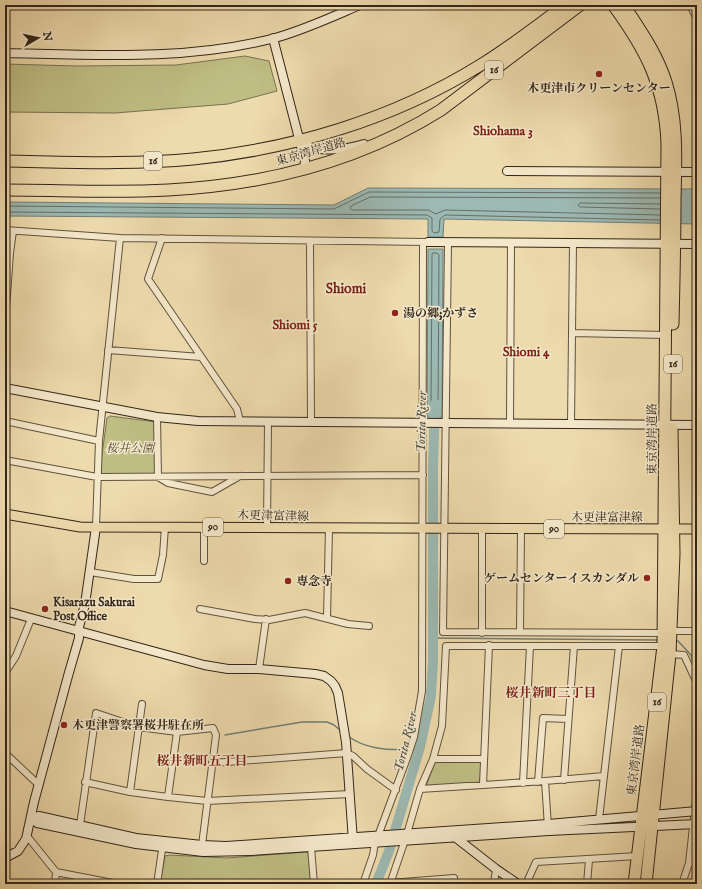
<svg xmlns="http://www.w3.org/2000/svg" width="702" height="889" font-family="'IM FELL English','Noto Serif JP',serif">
  <rect width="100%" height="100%" fill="#eedbad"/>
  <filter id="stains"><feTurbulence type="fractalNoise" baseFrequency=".005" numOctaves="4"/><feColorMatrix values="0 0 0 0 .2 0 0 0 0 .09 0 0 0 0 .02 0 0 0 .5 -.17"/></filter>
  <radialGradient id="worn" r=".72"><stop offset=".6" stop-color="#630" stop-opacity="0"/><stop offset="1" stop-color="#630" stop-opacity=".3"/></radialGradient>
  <path fill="#bfbe85" stroke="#787250" d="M245,56L269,61L277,91L228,104L115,113L5,112V64L77,66L176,65Z
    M110,416L156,422L157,474L154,475L101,474V462L107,418Z
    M437,761H480L481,762L480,782L429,786L427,784L435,762Z
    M306,852L309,854L312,884H160L165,856L169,855L227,858Z"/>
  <path fill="#9cb9b3" stroke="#717e76" d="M368,188L697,189V224L444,219L443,237H428V219L5,216V202L334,205Z
    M428,249H443L442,417H427Z"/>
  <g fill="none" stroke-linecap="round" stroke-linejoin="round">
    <path stroke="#666f66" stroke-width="1" d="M5,206L334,209L369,192L660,193
      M660,209L580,207L578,205L580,203L660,204
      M5,212L427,215L432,218V231L434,233L439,232L440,219L445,215L660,220
      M660,215L445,210L436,214L428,210H352L350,208L351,206L370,197L660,198
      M433,253H437L439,255L438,411L436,413H432L431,411L432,255Z"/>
    <path stroke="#717e76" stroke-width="1.5" d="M433,638L658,640
      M676,641H678L691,655L697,673
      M225,735L302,722H327L334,725L340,730
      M348,736C363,748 388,751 407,749
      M413,748L420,747"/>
    <path stroke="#9cb9b3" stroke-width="10" d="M376,884L389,851L420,747L431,696L433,661V467L435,404"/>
    <defs>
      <path id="street" d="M690,5L697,19
        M5,230L120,238L427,242
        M162,238L148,279L237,409L240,421
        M310,241L311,422
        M448,243L443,632L664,633
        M5,323L10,253L13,231
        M572,333L666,335
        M108,350L201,357
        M157,417L158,477L168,483L212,492L240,476
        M5,421L99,441
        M510,424L511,243
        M571,425L573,243
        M5,460L97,477L423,475
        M96,527L99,441L120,238
        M267,528L268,422
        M204,561V527
        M90,572L134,579H158L163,555L165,527
        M200,609L255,619L269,620L305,613L348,624L369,626
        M327,618L329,528
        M671,631H697
        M520,632L521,529
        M482,633V529
        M670,654L684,655L697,683
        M259,669L266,619
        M5,673L16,656L31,619
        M5,753L39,785
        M433,759H484
        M212,763L347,753L353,756L367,769L396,790
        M564,780L574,646
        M545,781L548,827
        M85,782L130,792L168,797L207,801L350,794
        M538,782L543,718L568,719
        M523,783L530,646
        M483,785L489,645
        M420,789L545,781L604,776
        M130,792L142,704
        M168,797L177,732
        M599,819L619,646
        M80,825L96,713L138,727L177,732L213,728L216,735L202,845
        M407,834L420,789L433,759L442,726L446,646H663
        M27,836L56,872L118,884
        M378,836L407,758L414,737L422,691L423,242
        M311,847L314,884
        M689,863H697
        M390,883L454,878V884
        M55,884L56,872
        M157,884L163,843
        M363,884L373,855L375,842
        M390,884L405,840
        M494,884L496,869
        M526,884L536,862L638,856
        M587,884L589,860
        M682,884L689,863L697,791"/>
      <path id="secondary" d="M273,38L303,154L305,161L304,169
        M5,53C95,55 187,61 275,38C304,30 332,17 360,5
        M300,140C310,155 349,149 364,144
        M507,171L697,172
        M428,242L697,244
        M5,388L157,417L198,421L697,425
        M5,611L204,665L228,669H259L315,674L324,676L331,681L335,686L338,693L346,742L353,841
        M31,818L37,823L136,844L203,852L251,851L549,831L697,824
        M31,818L39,816L136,838L202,845L226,846L548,824L697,811
        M455,835V837L496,869L518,884
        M5,858L18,851L26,839L34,802L68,676L79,638V627L85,604L96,527"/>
      <path id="primary" d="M5,514L80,527L697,529"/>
      <path id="highway" d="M613,5C646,50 665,86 667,144L663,646L634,884
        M624,5C640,30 657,53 666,82C678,120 676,160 675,199C675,241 674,282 673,324
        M5,161C67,162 131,165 193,159C293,149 393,119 479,66C509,48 537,26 565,5
        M5,190C59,190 114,193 168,190C264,185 360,161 441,110L580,5
        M646,884L670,654L674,554L672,429"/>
    </defs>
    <use href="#street" stroke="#60523f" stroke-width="8"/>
    <use href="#secondary" stroke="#31251a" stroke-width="10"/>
    <use href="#primary" stroke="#31251a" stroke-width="11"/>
    <use href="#highway" stroke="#31251a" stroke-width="13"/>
    <use href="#street" stroke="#f4e8ca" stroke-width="6"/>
    <use href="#secondary" stroke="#f4e8ca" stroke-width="8"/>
    <use href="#primary" stroke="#eedbad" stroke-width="9"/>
    <use href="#highway" stroke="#eedbad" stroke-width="11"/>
  </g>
  <g fill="#8f2418" stroke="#f4e8ca" stroke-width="1.5">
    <circle cx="599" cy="74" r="4"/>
    <circle cx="395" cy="313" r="4"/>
    <circle cx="647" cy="578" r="4"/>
    <circle cx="288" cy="581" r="4"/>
    <circle cx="45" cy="609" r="4"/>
    <circle cx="64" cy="725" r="4"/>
  </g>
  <g text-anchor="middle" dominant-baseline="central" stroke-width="3" stroke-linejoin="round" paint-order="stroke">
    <g fill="#f4e8ca" stroke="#6c604f" stroke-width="1">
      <rect x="485" y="61" width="18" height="18" rx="3"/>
      <rect x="144" y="152" width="18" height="18" rx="3"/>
      <rect x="664" y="355" width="18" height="18" rx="3"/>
      <rect x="203" y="518" width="20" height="18" rx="3"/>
      <rect x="544" y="520" width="20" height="18" rx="3"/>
      <rect x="648" y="693" width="18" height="18" rx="3"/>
    </g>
    <g font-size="11" font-weight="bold" fill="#31251a">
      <text x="494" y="70">16</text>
      <text x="153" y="161">16</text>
      <text x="673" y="364">16</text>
      <text x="213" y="527">90</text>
      <text x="554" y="529">90</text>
      <text x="657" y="702">16</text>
    </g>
    <g font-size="12" font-weight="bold" fill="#31251a" stroke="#f4e8ca" text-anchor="start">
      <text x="599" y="88" text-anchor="middle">木更津市クリーンセンター</text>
      <text x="403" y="313">湯の郷;かずさ</text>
      <text x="639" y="578" text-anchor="end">ゲームセンターイスカンダル</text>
      <text x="296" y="581">専念寺</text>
      <text x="53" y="602">Kisarazu Sakurai<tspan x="53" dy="14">Post Office</tspan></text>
      <text x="72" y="725">木更津警察署桜井駐在所</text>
    </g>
    <g font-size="12" fill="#31251a" stroke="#f4e8ca">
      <text transform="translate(311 152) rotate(-16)">東京湾岸道路</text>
      <text transform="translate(652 439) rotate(-90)">東京湾岸道路</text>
      <text transform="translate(273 516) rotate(1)">木更津富津線</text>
      <text x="607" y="517">木更津富津線</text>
      <text transform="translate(636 760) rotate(-83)">東京湾岸道路</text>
    </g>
    <g font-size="12" font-style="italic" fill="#544b35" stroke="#f4e8ca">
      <text x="130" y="448">桜井公園</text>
    </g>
    <g font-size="13" font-weight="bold" fill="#7a1f14" stroke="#f4e8ca">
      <text x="503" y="131">Shiohama 3</text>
      <text x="295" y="325">Shiomi 5</text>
      <text x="526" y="352">Shiomi 4</text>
      <text x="551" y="693">桜井新町三丁目</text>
      <text x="202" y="761">桜井新町五丁目</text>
    </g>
    <g font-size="13" font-style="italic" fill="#515148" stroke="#f4e8ca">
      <text transform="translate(422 422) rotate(-89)">Torita River</text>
      <text transform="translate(406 742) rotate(-76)">Torita River</text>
    </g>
    <g font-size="14" font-weight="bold" fill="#7a1f14" stroke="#f4e8ca">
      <text x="346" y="289">Shiomi</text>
    </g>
  </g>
  <rect width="702" height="889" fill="none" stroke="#eedbad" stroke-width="20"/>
  <rect x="6" y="6" width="690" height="877" fill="none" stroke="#31251a" stroke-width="2"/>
  <rect x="10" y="10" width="682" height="869" fill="none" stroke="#31251a"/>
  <g transform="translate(38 38) rotate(81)" stroke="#f4e8ca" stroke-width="3" paint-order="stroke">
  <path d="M0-3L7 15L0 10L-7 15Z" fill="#31251a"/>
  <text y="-6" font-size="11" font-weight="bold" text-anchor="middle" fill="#31251a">N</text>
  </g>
  <rect width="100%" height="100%" filter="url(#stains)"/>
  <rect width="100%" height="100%" fill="url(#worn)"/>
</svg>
